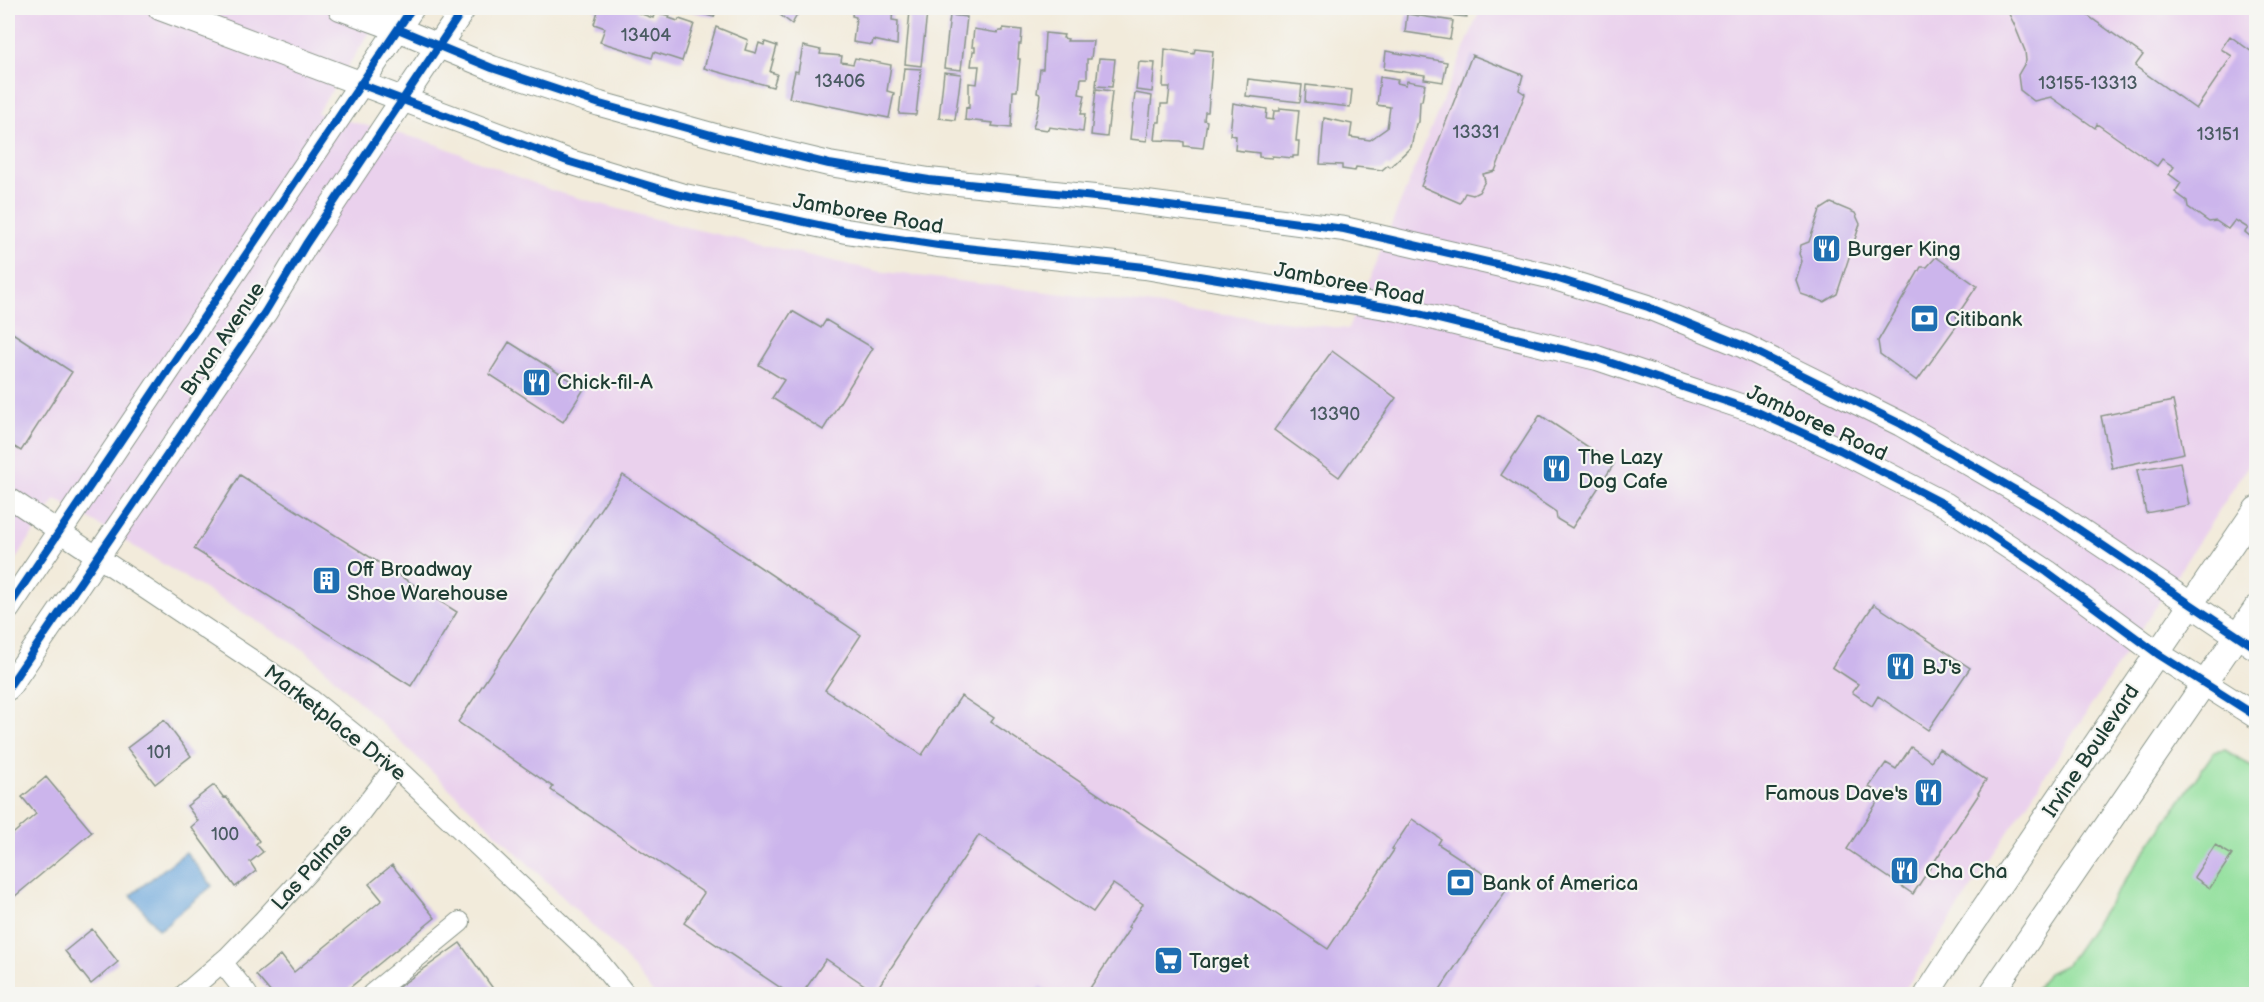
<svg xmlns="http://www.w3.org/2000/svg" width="2264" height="1002" font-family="'Balsamiq Sans',sans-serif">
  <rect width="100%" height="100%" fill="#f6f6f2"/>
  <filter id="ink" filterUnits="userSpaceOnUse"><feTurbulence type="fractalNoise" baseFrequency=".0167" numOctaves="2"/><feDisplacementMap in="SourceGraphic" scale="12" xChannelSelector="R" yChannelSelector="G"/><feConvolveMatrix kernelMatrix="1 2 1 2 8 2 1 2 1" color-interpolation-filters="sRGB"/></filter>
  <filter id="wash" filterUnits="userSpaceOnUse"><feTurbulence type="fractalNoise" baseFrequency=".008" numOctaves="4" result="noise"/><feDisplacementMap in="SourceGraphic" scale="24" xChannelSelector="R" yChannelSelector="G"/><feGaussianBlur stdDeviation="1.35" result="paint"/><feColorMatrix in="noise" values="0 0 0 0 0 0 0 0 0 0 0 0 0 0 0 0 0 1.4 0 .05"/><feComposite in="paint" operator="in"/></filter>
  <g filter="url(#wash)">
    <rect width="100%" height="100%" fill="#f2ebdb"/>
    <path fill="#ead1ed" d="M8,8H386L317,113L431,142L553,191L685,227L877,271L1348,329L1481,8H2245L2256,16V454L1902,994H654L621,953L306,651L56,499L8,571Z"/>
    <path fill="#93e09d" stroke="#598e68" stroke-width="1.5" d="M2225,750L2256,769V994H2033L2048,973L2067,964L2214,752Z"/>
    <path fill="#6aa6db" stroke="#447288" stroke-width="1.5" d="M186,852L212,886L170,920V922L162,928L158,929L131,895Z"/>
    <g id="blocks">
      <path fill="#ccb5ec" d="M596,8H638L636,12L653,18L655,12L670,16L669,18L678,21L679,19L694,24L682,61L654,52L652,58L600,42L605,28L594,24L598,11H595Z
        M679,8H717L714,17Z
        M776,8H801L792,24L779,14L781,11Z
        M853,8H904V12L893,11L892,20L898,21L897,45L873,40L872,45L853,42L856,17L852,16Z
        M1427,8H1469L1467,17L1427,13Z
        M2006,8H2077L2143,55L2135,66L2196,109L2232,56L2221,49L2230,36L2256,55V241L2245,232L2248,228L2235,220L2228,229L2216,221L2209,222L2188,207L2187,201L2175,192L2181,183L2169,174L2174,167L2162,159L2157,166L2097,124L2095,128L2051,97L2034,101L2020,90L2018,75L2026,61L2025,51L2014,24Z
        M910,11L927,13L921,66L905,64Z
        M1407,14L1453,21L1450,39L1405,32Z
        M950,15L967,17L961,70L944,68Z
        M716,27L748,40L745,50L756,53L759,43L764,45L765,42L777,46L770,72L777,74L773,87L704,68Z
        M1003,28L1022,30L1021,44H1019L1018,59H1020L1017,91H1013L1011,128L992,126L993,123L965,120L966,107L969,108V83L977,84L979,66H971L973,51H975V47H972L974,29L998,33L999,31H1003Z
        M1045,33L1064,35L1063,38L1068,39L1067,41H1093L1091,59H1087V78H1081L1079,94L1085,95L1081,114H1085L1083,132L1049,127L1048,130L1033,128L1039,104L1040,94L1037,93L1040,69H1043Z
        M803,46L821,50L820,54L842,56L841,62L853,64L855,58L891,65L887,91L894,93L889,118L789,98L795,71L798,72Z
        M1165,49L1194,54L1195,49L1213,51L1208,112H1205L1204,120L1207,121L1203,148L1184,146V142L1181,141L1155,140L1157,122H1160L1161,104H1168L1170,87H1163Z
        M1386,51L1447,62L1443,82L1424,79L1425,75L1384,69Z
        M1472,55L1523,75L1519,90L1525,94L1495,171L1483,174L1485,181L1479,192L1473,195L1465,193L1460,203L1421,186Z
        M1099,58L1115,59L1112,87L1096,86Z
        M1139,62L1155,63L1152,92L1136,90Z
        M904,68L921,69L916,115L899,114Z
        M944,72L961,74L955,120L939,118Z
        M1380,77L1398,80L1397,83L1406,85L1407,81L1425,84L1422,101H1420L1419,122L1416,124L1411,147L1390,167L1388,165L1382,170L1356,167L1355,171L1342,169V165L1320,164L1324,118L1352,124L1350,137L1370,140L1387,128L1390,107L1377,105Z
        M1248,79L1302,85L1300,102L1246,96Z
        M1306,85L1352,90L1350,107L1305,102Z
        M1096,89L1112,91L1107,137L1091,135Z
        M1135,93L1152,96L1147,141L1130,139Z
        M1233,103L1267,109L1266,119L1273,120L1274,111H1280V108L1299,110L1296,141H1299L1298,156H1293V158L1272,156V158L1259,157V153L1235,150L1236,136L1230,135Z
        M1831,203L1855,213L1860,224L1837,294L1824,302L1801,294L1796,280L1802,261L1799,254L1801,245L1809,242L1820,210Z
        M1936,257L1977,286L1956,317L1960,321L1917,381L1880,354L1878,341L1921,267H1927Z
        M792,311L821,328L826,320L873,348L823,430L772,398L784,380L759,365Z
        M8,330L72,372L21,451L8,443Z
        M509,342L584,389L563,422L489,374Z
        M1332,351L1396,398L1339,477L1274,430Z
        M2173,401L2184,453L2112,468L2101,416Z
        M1540,415L1614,464L1572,528L1557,519L1556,512L1501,475Z
        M2180,462L2189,505L2146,513L2137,470Z
        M240,475L457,612L411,686L194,549Z
        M623,475L861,635L825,690L922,755L961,696L994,718L991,722L1328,949L1394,850L1392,849L1412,819L1441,839L1438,844L1507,889L1437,994H1086L1130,928L1128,927L1143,904L1113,884L1093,912L979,835L875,992L826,959L802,994H790L684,923L704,893L551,790L553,787L458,722Z
        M1874,604L1970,668L1928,730L1878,696L1872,706L1852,692L1858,684L1832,667Z
        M164,720L191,756L155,784L127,748Z
        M1911,747L1931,761L1939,749L1986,780L1978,793L1979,794L1913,894L1847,849L1882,795L1869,787L1886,763L1896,769Z
        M46,777L92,832L8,902V838L36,814L22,797Z
        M214,785L224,798L226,797L259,841L256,844L263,852L250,862L256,871L235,887L191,827L198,821L187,806Z
        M2215,845L2232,855L2210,888L2194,877Z
        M392,865L435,918L342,994H272L256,975L281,955L294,972L382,900L369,884Z
        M92,929L118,962L91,984L65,951Z
        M460,943L497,994H389Z
        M1040,986L1053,994H1034Z"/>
    </g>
  </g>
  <g filter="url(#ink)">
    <use href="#blocks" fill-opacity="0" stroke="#889488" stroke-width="1.5"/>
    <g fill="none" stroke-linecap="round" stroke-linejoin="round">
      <defs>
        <path id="minor" d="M8,497L309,698L395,767L596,958L625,994
          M222,962L247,994
          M185,994L229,956L262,922L350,826L395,767
          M372,994L460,922"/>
        <path id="major" d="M160,8L570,162L680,195L846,231L938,245L1145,267L1398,309L1597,358L1677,385L1755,411L1840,450L1946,505L2047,572L2158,654L2256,716
          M340,8L398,29L492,68L600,104L726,139L829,164L929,180L1124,200L1344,229L1549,276L1648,307L1744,346L1901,424L2050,510L2256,648
          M8,608L412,8
          M8,688L265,312L306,244L464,8
          M1927,994L1964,937L2256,509
          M1991,994L2256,608"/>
      </defs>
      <use href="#minor" stroke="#889488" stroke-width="22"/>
      <use href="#major" stroke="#889488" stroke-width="26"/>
      <use href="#minor" stroke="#fff" stroke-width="20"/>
      <use href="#major" stroke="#fff" stroke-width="24"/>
      <defs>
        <path id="cycleway" d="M398,29L492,68L600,104L726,139L829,164L929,180L1124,200L1344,229L1549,276L1648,307L1744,346L1901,424L2050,510L2256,648
          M360,84L570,162L680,195L846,231L938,245L1145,267L1398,309L1597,358L1677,385L1755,411L1840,450L1946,505L2047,572L2158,654L2256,716
          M8,608L412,8
          M8,688L265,312L306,244L464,8"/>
      </defs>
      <use href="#cycleway" stroke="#f6f6f2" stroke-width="11"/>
      <use href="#cycleway" stroke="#0057b8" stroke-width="8"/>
    </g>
  </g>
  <defs>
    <symbol id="restaurant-square" viewBox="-11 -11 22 22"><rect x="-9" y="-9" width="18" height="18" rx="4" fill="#1f6fb2" stroke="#f6f6f2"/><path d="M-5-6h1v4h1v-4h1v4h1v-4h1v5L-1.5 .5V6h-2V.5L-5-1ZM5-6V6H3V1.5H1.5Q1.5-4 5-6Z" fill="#fff"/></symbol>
    <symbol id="bank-square" viewBox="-11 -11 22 22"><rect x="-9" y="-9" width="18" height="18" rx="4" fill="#1f6fb2" stroke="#f6f6f2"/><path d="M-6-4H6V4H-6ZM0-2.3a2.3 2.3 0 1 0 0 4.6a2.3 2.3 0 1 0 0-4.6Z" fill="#fff"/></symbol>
    <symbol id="building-square" viewBox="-11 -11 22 22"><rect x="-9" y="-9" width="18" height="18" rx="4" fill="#1f6fb2" stroke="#f6f6f2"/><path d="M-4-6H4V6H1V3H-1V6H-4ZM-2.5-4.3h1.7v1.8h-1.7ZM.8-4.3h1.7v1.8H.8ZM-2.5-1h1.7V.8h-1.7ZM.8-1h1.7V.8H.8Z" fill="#fff"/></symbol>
    <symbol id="supermarket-square" viewBox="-11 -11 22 22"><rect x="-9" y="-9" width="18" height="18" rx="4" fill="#1f6fb2" stroke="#f6f6f2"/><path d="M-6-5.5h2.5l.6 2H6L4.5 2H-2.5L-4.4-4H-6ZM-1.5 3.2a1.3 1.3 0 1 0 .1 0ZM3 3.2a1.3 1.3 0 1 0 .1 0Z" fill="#fff"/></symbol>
  </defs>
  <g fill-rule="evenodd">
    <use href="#restaurant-square" x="1810" y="232" width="33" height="33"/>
    <use href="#bank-square" x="1908" y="302" width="33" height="33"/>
    <use href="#restaurant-square" x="520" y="366" width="33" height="33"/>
    <use href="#restaurant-square" x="1540" y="452" width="33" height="33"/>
    <use href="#building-square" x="310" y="564" width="33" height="33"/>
    <use href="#restaurant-square" x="1884" y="650" width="33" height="33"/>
    <use href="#restaurant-square" x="1912" y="776" width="33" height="33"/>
    <use href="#restaurant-square" x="1888" y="854" width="33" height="33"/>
    <use href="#bank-square" x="1444" y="866" width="33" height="33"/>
    <use href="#supermarket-square" x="1152" y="944" width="33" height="33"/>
  </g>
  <g text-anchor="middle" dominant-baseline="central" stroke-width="4.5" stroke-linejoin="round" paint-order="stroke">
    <g font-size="18" fill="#4a5b62">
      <text x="646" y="35">13404</text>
      <text x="840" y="81">13406</text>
      <text x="2088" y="83">13155-13313</text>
      <text x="1476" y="132">13331</text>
      <text x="2218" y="134">13151</text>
      <text x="1335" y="414">13390</text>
      <text x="159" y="752">101</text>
      <text x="225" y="834">100</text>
    </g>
    <g font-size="21" fill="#1f3d34" stroke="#f6f6f2">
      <text transform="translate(868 214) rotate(10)">Jamboree Road</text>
      <text transform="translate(1349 284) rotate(11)">Jamboree Road</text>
      <text transform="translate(223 339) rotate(-56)">Bryan Avenue</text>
      <text transform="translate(1817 423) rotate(25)">Jamboree Road</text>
      <text transform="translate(335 723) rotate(38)">Marketplace Drive</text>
      <text transform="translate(2091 751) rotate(-56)">Irvine Boulevard</text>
      <text transform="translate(312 867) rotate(-48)">Las Palmas</text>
    </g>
    <g font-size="21" fill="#1f3d34" stroke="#f6f6f2" text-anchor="start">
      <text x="1847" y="249">Burger King</text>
      <text x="1945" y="319">Citibank</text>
      <text x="557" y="382">Chick-fil-A</text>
      <text x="1578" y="457">The Lazy<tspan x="1578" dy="24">Dog Cafe</tspan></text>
      <text x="347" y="569">Off Broadway<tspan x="347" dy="24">Shoe Warehouse</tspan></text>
      <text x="1922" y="667">BJ's</text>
      <text x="1908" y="793" text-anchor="end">Famous Dave's</text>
      <text x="1925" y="871">Cha Cha</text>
      <text x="1482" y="883">Bank of America</text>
      <text x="1189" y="961">Target</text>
    </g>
  </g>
  <rect width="2264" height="1002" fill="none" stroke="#f6f6f2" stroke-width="30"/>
</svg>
